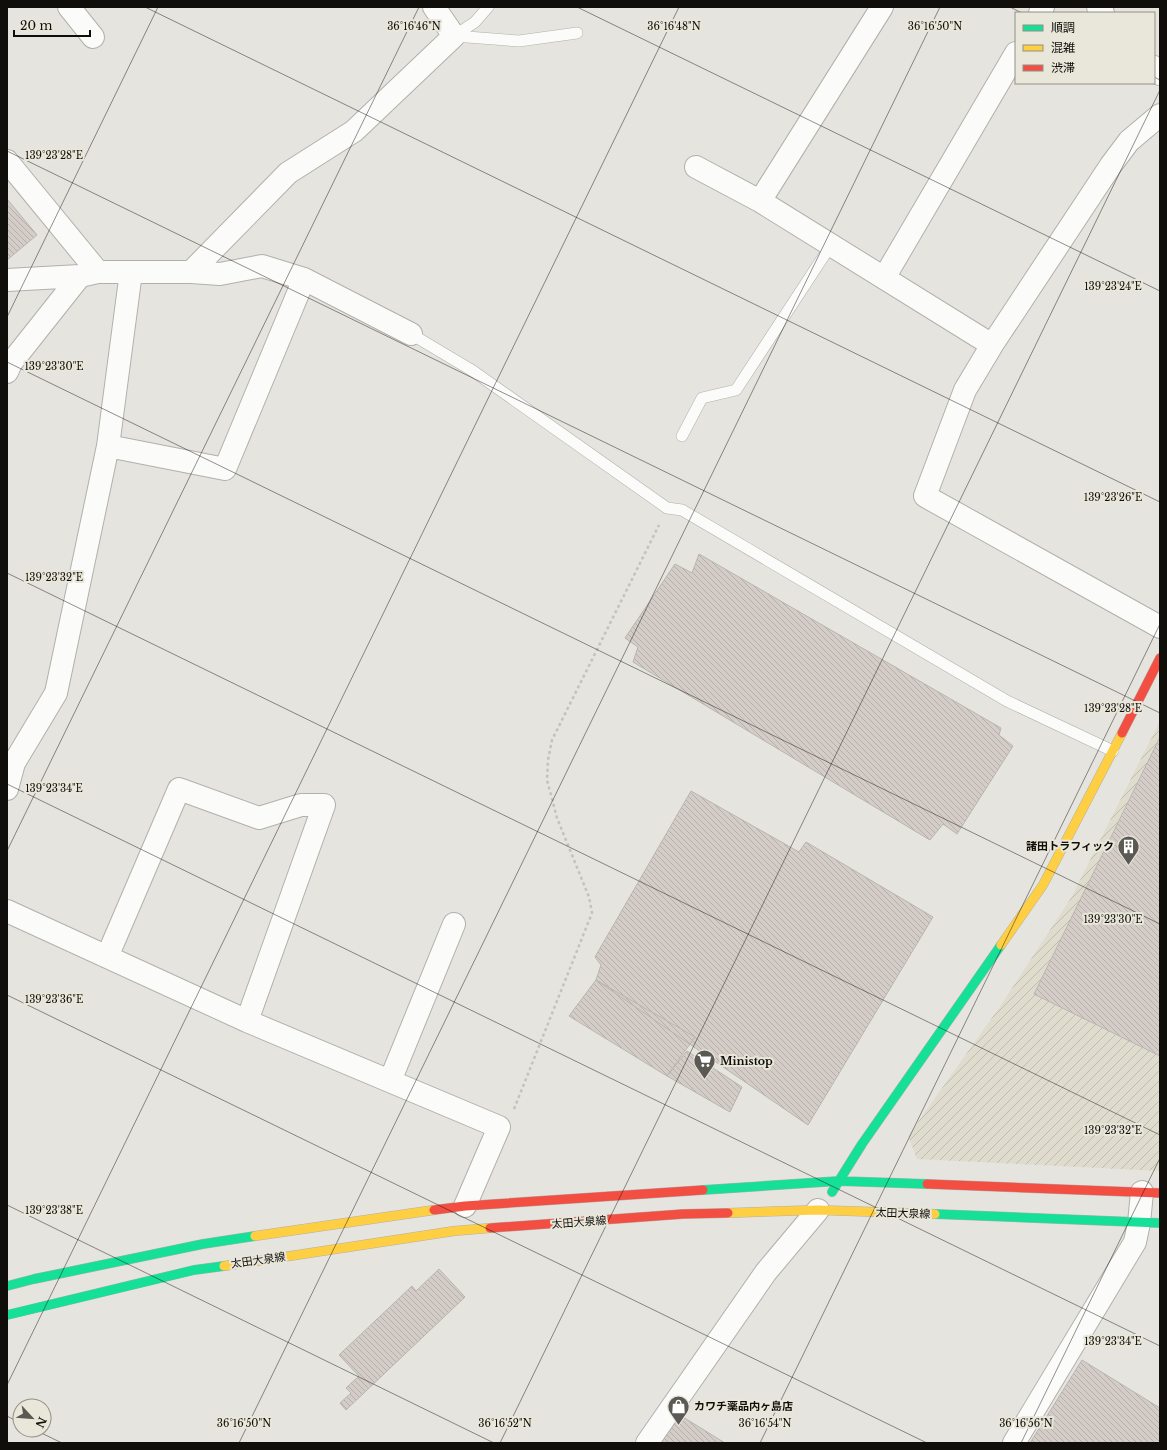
<svg xmlns="http://www.w3.org/2000/svg" width="1167" height="1450" font-family="'Libre Baskerville','Noto Sans JP',serif">
  <defs>
    <pattern id="industrial-furrows" width="10" height="10" patternUnits="userSpaceOnUse"><rect width="10" height="10" fill="#dfdcce"/><path d="M-1 1l2-2M0 10L10 0M9 11l2-2" fill="none" stroke="#bebcb0"/></pattern>
    <pattern id="building-back-hatch" width="6" height="6" patternUnits="userSpaceOnUse"><rect width="6" height="6" fill="#d4ccc7"/><path d="M-1 5l2 2M0 0l6 6M5-1l2 2" fill="none" stroke="#b5aeaa"/></pattern>
  </defs>
  <rect width="100%" height="100%" fill="#e6e4de"/>
  <path fill="url(#industrial-furrows)" d="M1160,721V1171L917,1159L908,1136L1001,1005L1071,898Z"/>
  <path fill="url(#building-back-hatch)" stroke="#b8b5b1" d="M7,199L37,235L7,260Z
    M699,554L1001,728L999,735L1013,746L957,834L943,824L930,840L633,662L638,647L625,638L675,564L692,573Z
    M1160,737V1056L1034,994Z
    M691,791L799,852L806,842L933,917L808,1125L596,980L601,965L595,957Z
    M596,980L695,1037L667,1076L569,1016Z
    M687,1051L742,1087L730,1112L667,1076Z
    M439,1269L465,1297L346,1410L340,1403L351,1393L346,1388L359,1376L339,1355L412,1286L416,1291Z
    M1082,1360L1160,1408V1443H1030Z
    M670,1409L725,1443H647Z"/>
  <g fill="none" stroke-linecap="round" stroke-linejoin="round">
    <defs>
      <path id="lane" d="M454,36L519,41L577,33
        M454,36L475,22L488,7
        M411,334L473,371L667,508L682,510L1007,701L1113,751
        M682,436L702,398L736,390L831,245"/>
      <path id="street" d="M69,7L93,37
        M1098,7L1103,13
        M1040,13L1043,7
        M1154,67L1160,74
        M1160,115L1129,141L1111,165L992,345L965,390L925,496L1160,627
        M7,161L98,272
        M696,167L760,201L992,345
        M760,201L882,7
        M191,272L220,274L262,266L304,279L411,334
        M884,278L1016,53
        M7,280L80,276L98,272H191L288,173L354,131L454,36L434,7
        M7,372L11,363L80,276
        M108,446L225,469L304,279
        M7,789L14,763L56,693L108,446L131,272
        M7,911L247,1021L499,1127L465,1206
        M107,957L179,789L259,818L301,805H324L247,1021
        M390,1081L454,924
        M647,1443L766,1272L818,1210
        M1014,1443L1135,1242L1139,1223L1142,1192"/>
      <path id="fast" d="M703,1190L839,1181L927,1184
        M832,1192L862,1144L1001,945
        M935,1214L1160,1223
        M7,1286L34,1279L203,1244L255,1236
        M7,1315L194,1270L224,1266"/>
      <path id="slow" d="M1001,945L1043,885L1122,733
        M728,1213L818,1210L935,1214
        M255,1236L434,1210
        M224,1266L454,1231L490,1228"/>
      <path id="jam" d="M1122,733L1160,658
        M927,1184L1160,1193
        M434,1210L465,1206L703,1190
        M490,1228L683,1214L728,1213"/>
    </defs>
    <use href="#lane" stroke="#b2b0ab" stroke-width="12"/>
    <use href="#street" stroke="#b2b0ab" stroke-width="24"/>
    <use href="#fast" stroke="#b2b0ab" stroke-width="10"/>
    <use href="#slow" stroke="#b2b0ab" stroke-width="10"/>
    <use href="#jam" stroke="#b2b0ab" stroke-width="10"/>
    <path stroke="#c3c2c0" stroke-width="2.5" stroke-dasharray="3 3" stroke-linecap="butt" d="M514,1109L592,913L589,897L557,818L547,780L548,760L552,740L659,525"/>
    <use href="#lane" stroke="#fbfbfa" stroke-width="11"/>
    <use href="#street" stroke="#fbfbfa" stroke-width="22"/>
    <use href="#fast" stroke="#16e098" stroke-width="9"/>
    <use href="#slow" stroke="#ffcf43" stroke-width="9"/>
    <use href="#jam" stroke="#f24e42" stroke-width="9"/>
  </g>
  <path fill="none" stroke="#0f0e0a" stroke-width="1" stroke-opacity="0.45" d="M145,7L1160,502M577,7L1160,291M1010,7L1022,13M1154,77L1160,80M7,151L1160,713M7,317L158,7M7,362L1160,924M7,573L1160,1135M7,784L1160,1346M7,851L419,7M7,995L927,1443M7,1205L494,1443M7,1385L679,7M7,1416L20,1423M35,1430L62,1443M239,1443L940,7M500,1443L1160,90M760,1443L1160,624M1021,1443L1160,1158"/>
  <defs>
    <symbol id="building-pin" viewBox="-11 -11 22 30"><path d="M0 17L-7.5 6A9.5 9.5 0 1 1 7.5 6Z" fill="#5a5954" stroke="#e9e6da"/><path d="M-4-6H4V6H1V3H-1V6H-4ZM-2.5-4.3h1.7v1.8h-1.7ZM.8-4.3h1.7v1.8H.8ZM-2.5-1h1.7V.8h-1.7ZM.8-1h1.7V.8H.8Z" fill="#fff"/></symbol>
    <symbol id="supermarket-pin" viewBox="-11 -11 22 30"><path d="M0 17L-7.5 6A9.5 9.5 0 1 1 7.5 6Z" fill="#5a5954" stroke="#e9e6da"/><path d="M-6-5.5h2.5l.6 2H6L4.5 2H-2.5L-4.4-4H-6ZM-1.5 3.2a1.3 1.3 0 1 0 .1 0ZM3 3.2a1.3 1.3 0 1 0 .1 0Z" fill="#fff"/></symbol>
    <symbol id="shop-pin" viewBox="-11 -11 22 30"><path d="M0 17L-7.5 6A9.5 9.5 0 1 1 7.5 6Z" fill="#5a5954" stroke="#e9e6da"/><path d="M-5-2.5h2.3a2.7 3.5 0 0 1 5.4 0H5L5.5 6h-11ZM-1.5-2.5h3a1.5 2.3 0 0 0-3 0Z" fill="#fff"/></symbol>
  </defs>
  <g fill-rule="evenodd">
    <use href="#building-pin" x="1116" y="834" width="25" height="34"/>
    <use href="#supermarket-pin" x="692" y="1048" width="25" height="34"/>
    <use href="#shop-pin" x="666" y="1394" width="25" height="34"/>
  </g>
  <g text-anchor="middle" dominant-baseline="central" stroke-width="4" stroke-linejoin="round" paint-order="stroke">
    <g font-size="11" font-weight="bold" fill="#0f0e0a" stroke="#e9e6da" text-anchor="start">
      <text x="1114" y="846" text-anchor="end">諸田トラフィック</text>
      <text x="720" y="1061">Ministop</text>
      <text x="694" y="1406">カワチ薬品内ヶ島店</text>
    </g>
    <g font-size="11" fill="#0f0e0a" stroke="#e9e6da">
      <text transform="translate(903 1213) rotate(2)">太田大泉線</text>
      <text transform="translate(579 1222) rotate(-4)">太田大泉線</text>
      <text transform="translate(258 1260) rotate(-8)">太田大泉線</text>
    </g>
  </g>
  <g font-size="10" text-anchor="middle" fill="#0f0e0a" stroke="#e9e6da" stroke-width="4" stroke-linejoin="round" paint-order="stroke">
    <text x="414" y="30">36°16'46"N</text>
    <text x="674" y="30">36°16'48"N</text>
    <text x="935" y="30">36°16'50"N</text>
    <text x="54" y="159">139°23'28"E</text>
    <text x="1113" y="290">139°23'24"E</text>
    <text x="54" y="370">139°23'30"E</text>
    <text x="1113" y="501">139°23'26"E</text>
    <text x="54" y="581">139°23'32"E</text>
    <text x="1113" y="712">139°23'28"E</text>
    <text x="54" y="792">139°23'34"E</text>
    <text x="1113" y="923">139°23'30"E</text>
    <text x="54" y="1003">139°23'36"E</text>
    <text x="1113" y="1134">139°23'32"E</text>
    <text x="54" y="1214">139°23'38"E</text>
    <text x="1113" y="1345">139°23'34"E</text>
    <text x="244" y="1427">36°16'50"N</text>
    <text x="505" y="1427">36°16'52"N</text>
    <text x="765" y="1427">36°16'54"N</text>
    <text x="1026" y="1427">36°16'56"N</text>
  </g>
  <rect width="1167" height="1450" fill="none" stroke="#0f0e0a" stroke-width="16"/>
  <rect x="1015" y="12" width="140" height="72" fill="#e9e6da" stroke="#929087"/>
  <rect x="1023" y="25" width="20" height="6" fill="#16e098" stroke="#929087"/>
  <text x="1051" y="32" font-size="12" fill="#0f0e0a">順調</text>
  <rect x="1023" y="45" width="20" height="6" fill="#ffcf43" stroke="#929087"/>
  <text x="1051" y="52" font-size="12" fill="#0f0e0a">混雑</text>
  <rect x="1023" y="65" width="20" height="6" fill="#f24e42" stroke="#929087"/>
  <text x="1051" y="72" font-size="12" fill="#0f0e0a">渋滞</text>
  <g transform="translate(32 1418) rotate(116)"><circle r="19" fill="#e9e6da" stroke="#929087"/>
  <path d="M0-3L7 15L0 10L-7 15Z" fill="#5a5954"/>
  <text y="-6" font-size="11" font-weight="bold" text-anchor="middle" fill="#0f0e0a">N</text>
  </g>
  <path d="M14 30v6h76v-6" fill="none" stroke="#0f0e0a" stroke-width="2"/>
  <text x="20" y="30" font-size="12" fill="#0f0e0a" stroke="#e9e6da" stroke-width="3" paint-order="stroke">20 m</text>
</svg>
